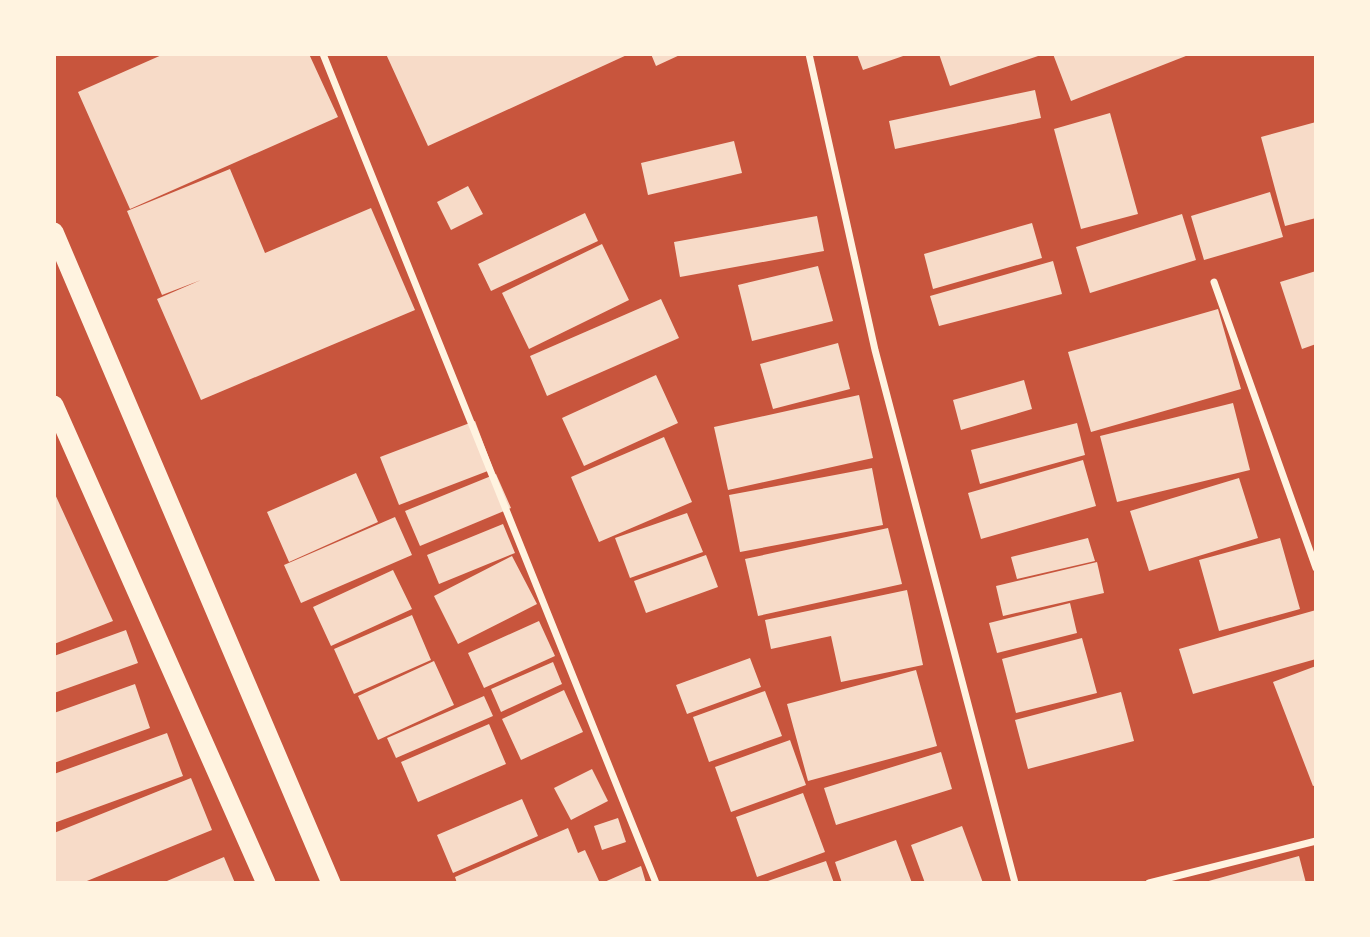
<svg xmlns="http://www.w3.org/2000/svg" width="1370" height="937" font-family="Figtree,sans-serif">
  <rect width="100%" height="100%" fill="#c8553d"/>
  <path fill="#f7dbc8" d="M164,54H309L338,117L130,209L78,92Z
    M386,54H629L428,146Z
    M651,54H682L656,66Z
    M857,54H906V55L863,70Z
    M939,54H1041V55L950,86Z
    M1053,54H1191L1071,101Z
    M1035,90L1041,118L895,149L889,121Z
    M1110,113L1138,214L1081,229L1054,129Z
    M1316,122V218L1285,226L1261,137Z
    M734,141L742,173L648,195L641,163Z
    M230,169L265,253L371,208L415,310L201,400L157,299L201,280L162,295L127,211Z
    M468,186L483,214L451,230L437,202Z
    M1270,192L1283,237L1204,260L1191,216Z
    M585,213L598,241L491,291L478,264Z
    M1182,214L1196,260L1090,293L1076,247Z
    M817,216L824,251L680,277L674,242Z
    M1032,223L1042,258L933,289L924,254Z
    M602,244L629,300L529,349L502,293Z
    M1053,261L1062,294L939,326L930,296Z
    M818,266L833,321L752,341L738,285Z
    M1316,271V344L1302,349L1280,282Z
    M661,299L679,338L547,396L530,356Z
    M1218,309L1241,389L1091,432L1068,352Z
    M838,343L850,389L773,409L760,364Z
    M656,375L678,423L584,466L562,418Z
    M1024,380L1032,409L961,430L953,400Z
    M859,395L873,458L728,490L714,427Z
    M1233,403L1250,470L1117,502L1100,436Z
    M475,421L493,469L399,505L380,457Z
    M1077,423L1085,455L980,484L971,450Z
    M664,437L692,502L599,542L571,477Z
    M1083,460L1096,506L981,539L968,493Z
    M872,468L883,525L740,552L729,495Z
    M356,473L378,522L289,562L267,512Z
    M496,474L511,508L420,546L405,511Z
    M1239,478L1258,538L1149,571L1130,511Z
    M54,492L113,621L54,644Z
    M687,513L703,552L630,578L615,538Z
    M395,517L412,555L301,603L284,565Z
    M503,524L515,553L439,584L427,555Z
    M888,528L902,584L758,616L745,559Z
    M1088,538L1095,561L1017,579L1011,557Z
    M1280,538L1300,609L1219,631L1199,560Z
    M706,555L718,587L646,613L634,581Z
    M512,556L537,604L458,644L434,596Z
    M1097,562L1104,593L1003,616L996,586Z
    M393,570L412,609L331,646L313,607Z
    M907,590L923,665L841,682L831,636L771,649L765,620Z
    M1070,603L1077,633L997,653L989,623Z
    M1316,610V659L1193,694L1179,649Z
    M412,615L431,660L354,694L334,649Z
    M539,621L555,656L484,688L468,653Z
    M126,630L138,663L54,693V656Z
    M1082,638L1097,693L1016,713L1002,659Z
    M750,658L761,687L687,714L676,685Z
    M434,661L454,705L378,740L358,696Z
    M553,662L562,684L501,712L491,689Z
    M1316,666V785L1313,786L1273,682Z
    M916,670L937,746L808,781L787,704Z
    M135,684L150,728L54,763V713Z
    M564,690L583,732L521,760L502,719Z
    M765,691L782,736L709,762L693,717Z
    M1121,692L1134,741L1028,769L1015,720Z
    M484,696L493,716L396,758L387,738Z
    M489,724L506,764L418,802L401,762Z
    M167,733L183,776L54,823V774Z
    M790,740L806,785L731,812L715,767Z
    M941,752L952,789L836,825L824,788Z
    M592,769L608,801L571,820L554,788Z
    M191,778L212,830L82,883H54V833Z
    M803,793L825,852L757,877L736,817Z
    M522,799L538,836L453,873L437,835Z
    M618,818L626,842L602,850L594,826Z
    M962,826L983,883H925L911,845Z
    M568,828L578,853L585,850L599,881L457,883L455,877Z
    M896,840L912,883H842L835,862Z
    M1299,856L1306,883H1205V882Z
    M224,857L235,883H167V881Z
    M826,861L834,883H765V882Z
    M641,866L646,883H602Z"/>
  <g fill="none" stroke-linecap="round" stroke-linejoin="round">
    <path stroke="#fff3e0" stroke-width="7" d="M323,54L656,883
      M809,54L875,350L1015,883
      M1214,282L1316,568
      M1149,883L1316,841"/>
    <path stroke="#fff3e0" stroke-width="19" d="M54,232L331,883
      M54,405L266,883"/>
  </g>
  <rect width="1370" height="937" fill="none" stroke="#fff3e0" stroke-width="112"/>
</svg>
